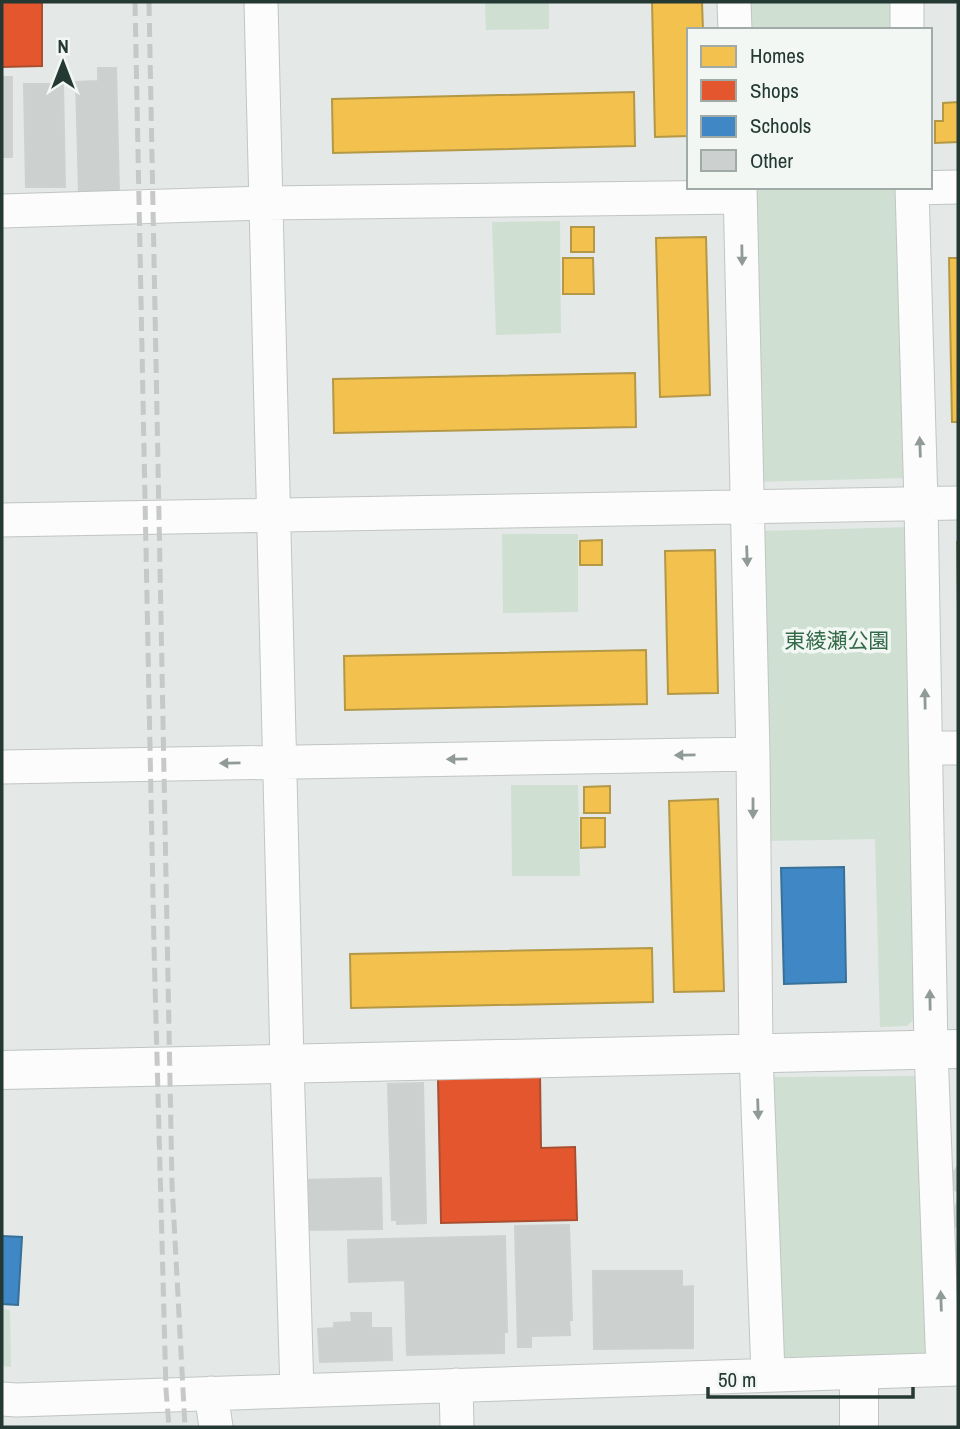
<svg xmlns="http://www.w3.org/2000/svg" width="960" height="1429" font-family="'Archivo Narrow','Noto Sans JP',sans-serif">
  <rect width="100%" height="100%" fill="#e4e8e6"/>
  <path fill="#cfe0d3" d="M485,2H549V29L486,30Z
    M747,2H896V30H747Z
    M751,187H900L906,478L757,482Z
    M560,221L561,333L496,335L492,222Z
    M909,527L915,1018L907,1026L880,1027L875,839L768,841L761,531Z
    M502,534H578V612L503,613Z
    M511,785H578L580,876H512Z
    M914,1076L921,1084L933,1346L924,1356L784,1357L777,1351L769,1084L774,1077Z
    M2,1309L10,1310L11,1367L2,1366Z"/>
  <path fill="#f2c14e" stroke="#b49846" stroke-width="2" d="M652,2H702L703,30H689V136L655,137Z
    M634,92L635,146L333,153L332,99Z
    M958,102V142L935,143V121H943V103Z
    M571,227H594V252H571Z
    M706,237L710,395L660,397L656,238Z
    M563,258H593L594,294H563Z
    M949,258H958V422H952Z
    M635,373L636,427L334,433L333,379Z
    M602,540V565H580V541Z
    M957,542H958V607Z
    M715,550L718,693L668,694L665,551Z
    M646,650L647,704L345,710L344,656Z
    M610,786V813H584V787Z
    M718,799L724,991L674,992L669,801Z
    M581,818H605V847L581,848Z
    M652,948L653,1002L351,1008L350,954Z"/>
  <path fill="#e4572e" stroke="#aa4e30" stroke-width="2" d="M2,2H42V66L2,67Z
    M540,1074L541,1148L575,1147L577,1220L441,1223L438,1079Z"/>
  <path fill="#3f88c5" stroke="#377099" stroke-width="2" d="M844,867L846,982L784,984L781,868Z
    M2,1236L22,1237L18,1305L2,1304Z"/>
  <path fill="#ccd1cf" stroke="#cdd1cf" stroke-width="2" d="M98,68H116L119,192L79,193L76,82L98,81Z
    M2,77H12V157H2Z
    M24,84H63L65,187H26Z
    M423,1083L426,1223L397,1224V1220H392L388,1084Z
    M958,1166V1192L945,1183Z
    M381,1178L382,1229L304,1230V1180Z
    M958,1200V1228L950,1222Z
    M569,1225L572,1320H569L570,1335L531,1336V1347H518L515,1226Z
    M505,1236L507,1332H504V1353L407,1355L405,1280L349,1282L348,1240Z
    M593,1271H682V1287L693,1286V1348L594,1349Z
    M351,1313H371V1328H391L392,1360L320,1362L318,1329L334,1328V1323L352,1322Z"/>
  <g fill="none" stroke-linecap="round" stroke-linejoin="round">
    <defs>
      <path id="street" d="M261,2L287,1062L297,1391
        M734,2L735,30
        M907,2V30
        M740,187L753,754L756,1053L768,1374
        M912,187L921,504L931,1049L943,1369
        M912,188L958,187
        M2,211L266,203L740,197
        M2,520L958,503
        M926,748H958
        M2,767L753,754
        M456,1385L457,1427
        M211,1393L216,1427
        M2,1399L17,1400L958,1369"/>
      <path id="secondary" d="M2,1070L958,1049
        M859,1382V1427"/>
    </defs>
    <use href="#street" stroke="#c1c5c3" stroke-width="35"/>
    <use href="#secondary" stroke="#c0c5c3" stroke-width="40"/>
    <use href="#street" stroke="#fbfcfb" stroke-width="33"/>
    <use href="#secondary" stroke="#fbfcfb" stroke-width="38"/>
    <path stroke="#c7c9c9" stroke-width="5" stroke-dasharray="14 7" stroke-linecap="butt" d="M135,2L154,946L166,1390L169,1427
      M149,2L172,1184L185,1427"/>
  </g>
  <defs><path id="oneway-solid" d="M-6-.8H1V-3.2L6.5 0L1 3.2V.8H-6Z" transform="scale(1.75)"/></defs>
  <g fill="#909a97">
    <use href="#oneway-solid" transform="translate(742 255) rotate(89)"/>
    <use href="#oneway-solid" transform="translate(920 447) rotate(-92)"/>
    <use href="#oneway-solid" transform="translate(747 556) rotate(88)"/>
    <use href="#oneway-solid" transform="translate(925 699) rotate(-91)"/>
    <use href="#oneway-solid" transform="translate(685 755) rotate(179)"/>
    <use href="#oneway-solid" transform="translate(457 759) rotate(179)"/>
    <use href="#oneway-solid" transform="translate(230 763) rotate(179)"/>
    <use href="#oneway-solid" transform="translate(753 808) rotate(90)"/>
    <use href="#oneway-solid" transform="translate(930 1000) rotate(-91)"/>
    <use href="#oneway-solid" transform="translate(758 1109) rotate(88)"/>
    <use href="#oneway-solid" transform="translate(941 1301) rotate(-92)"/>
  </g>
  <g text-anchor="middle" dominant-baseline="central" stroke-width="7" stroke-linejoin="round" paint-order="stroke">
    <g font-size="21" fill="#336b48" stroke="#f2f7f4">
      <text x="837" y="640">東綾瀬公園</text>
    </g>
  </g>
  <rect width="960" height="1429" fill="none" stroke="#243933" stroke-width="7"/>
  <rect x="687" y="28" width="245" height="161" fill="#f2f7f4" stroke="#a0aba7" stroke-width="2"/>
  <rect x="701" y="46" width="35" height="21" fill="#f2c14e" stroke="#a0aba7" stroke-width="2"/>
  <text x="750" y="63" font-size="21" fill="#243933">Homes</text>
  <rect x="701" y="80" width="35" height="21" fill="#e4572e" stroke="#a0aba7" stroke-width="2"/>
  <text x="750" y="98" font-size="21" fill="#243933">Shops</text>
  <rect x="701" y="116" width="35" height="21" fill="#3f88c5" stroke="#a0aba7" stroke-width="2"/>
  <text x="750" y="133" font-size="21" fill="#243933">Schools</text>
  <rect x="701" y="150" width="35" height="21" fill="#ccd1cf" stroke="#a0aba7" stroke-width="2"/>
  <text x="750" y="168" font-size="21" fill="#243933">Other</text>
  <g transform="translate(63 63)" stroke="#f2f7f4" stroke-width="5" paint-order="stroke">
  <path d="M0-5L12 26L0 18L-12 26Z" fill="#243933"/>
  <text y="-10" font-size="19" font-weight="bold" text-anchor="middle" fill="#243933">N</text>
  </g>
  <path d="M708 1387v10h205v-10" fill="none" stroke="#243933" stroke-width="3.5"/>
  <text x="718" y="1387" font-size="21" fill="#243933" stroke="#f2f7f4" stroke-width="5" paint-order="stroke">50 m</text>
</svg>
